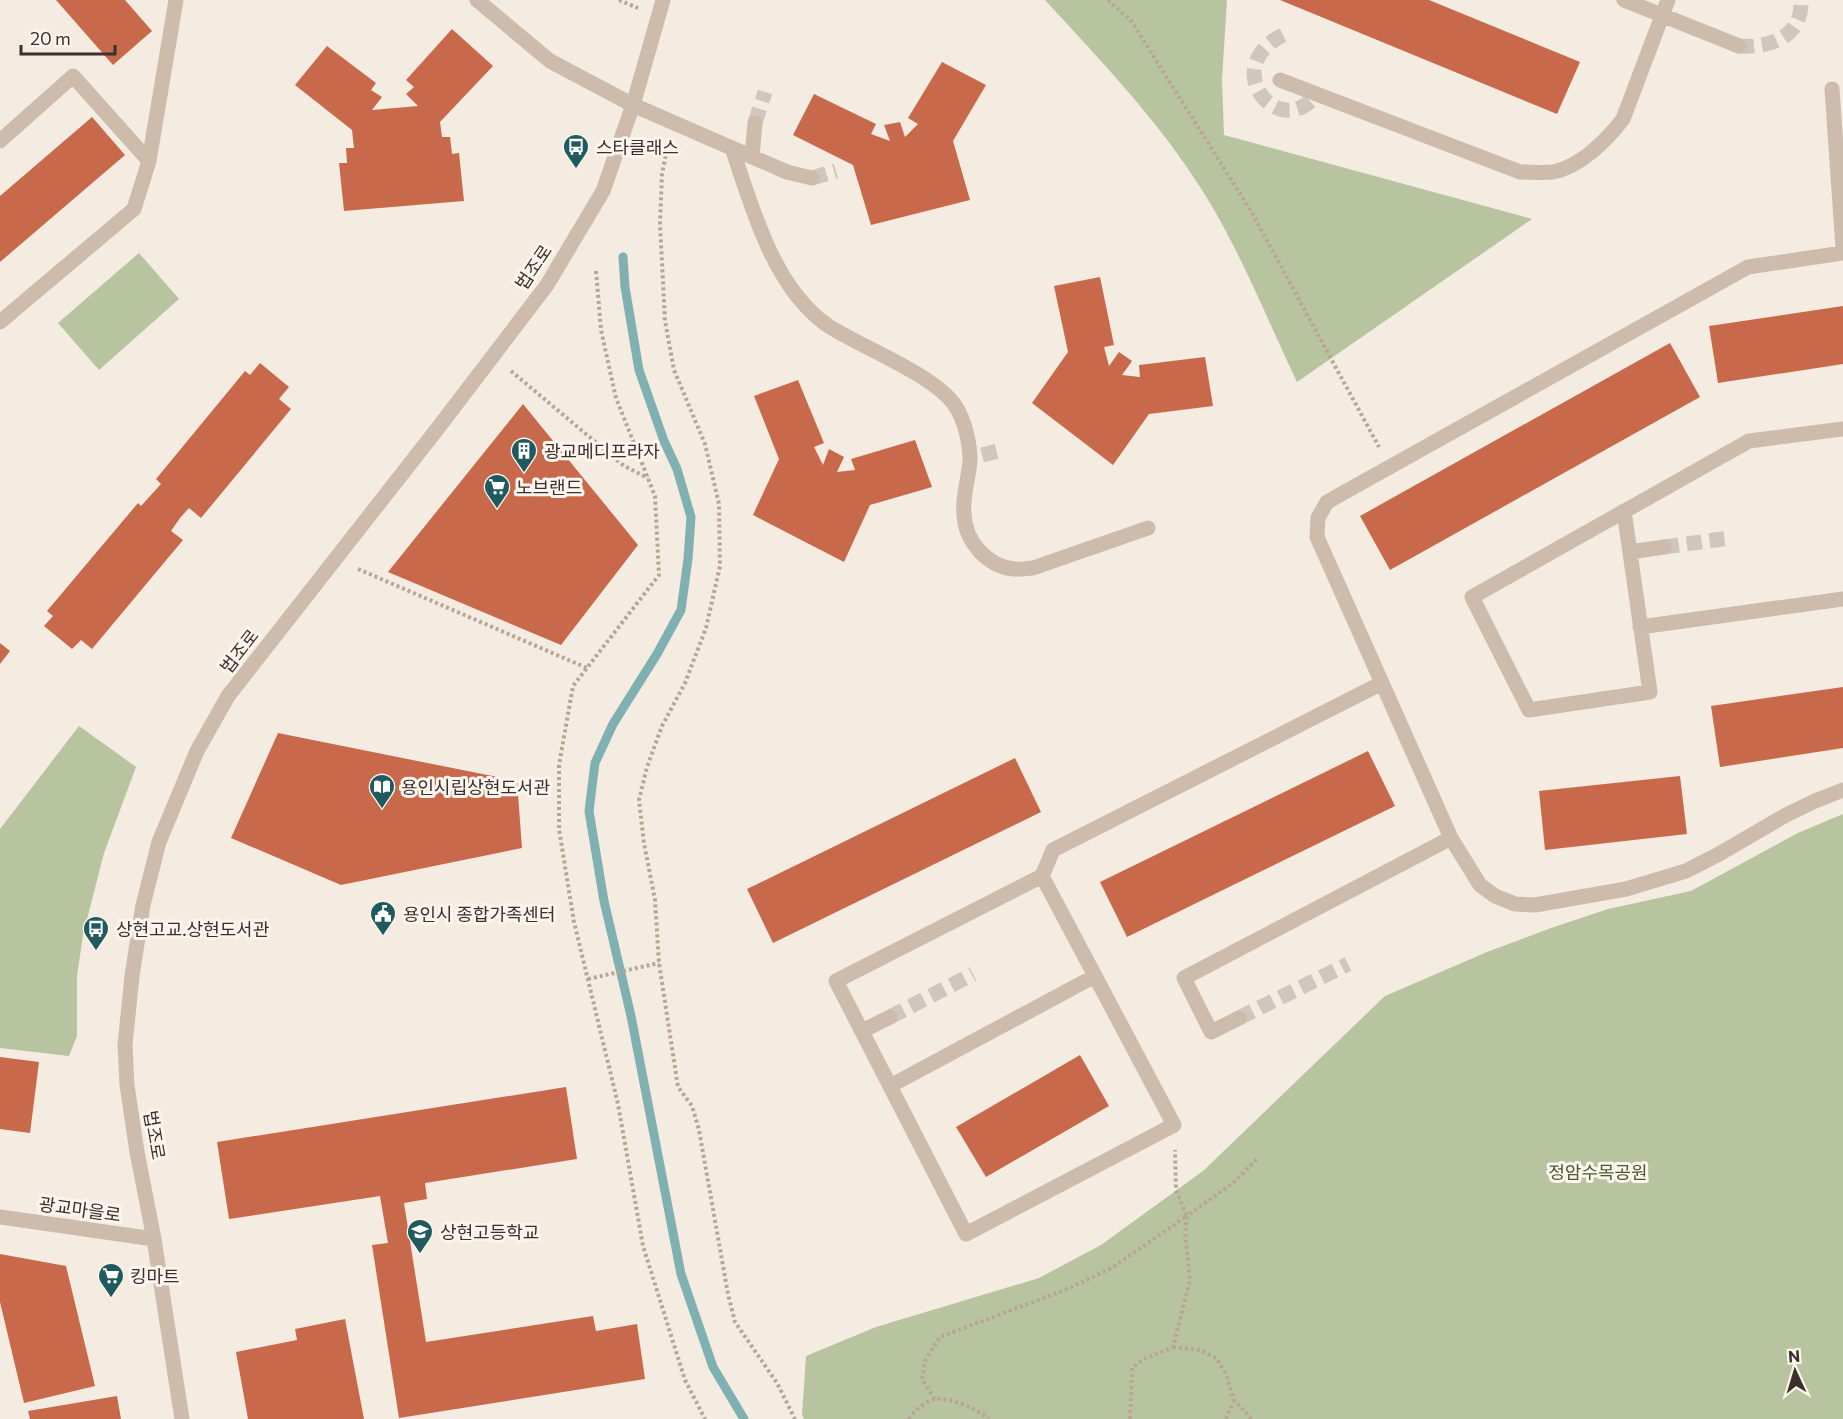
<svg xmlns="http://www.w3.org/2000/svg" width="1843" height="1419" font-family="Commissioner,'Noto Sans KR',sans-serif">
  <rect width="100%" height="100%" fill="#f4ebe1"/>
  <path fill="#b8c4a0" d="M1045,0H1227L1222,79L1224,135L1532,219L1297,382C1266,317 1240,250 1202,190C1158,120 1101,61 1045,0Z
    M139,253L179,299L99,370L58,323Z
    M79,726L136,767L104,853L83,935L77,976V1036L69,1056L0,1048V829Z
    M1843,814V1419H804L802,1414L806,1356L876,1327L1039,1278L1101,1245L1203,1171L1385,996L1487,952L1551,928L1608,909L1691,891L1798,833Z"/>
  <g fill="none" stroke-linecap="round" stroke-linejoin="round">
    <path stroke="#7fb0b2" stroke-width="9" d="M623,257L625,287L639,370L664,441L677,469L691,517L688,559L681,610L657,654L613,724L595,763L589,811L604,901L631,1016L681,1274L713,1367L744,1419"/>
  </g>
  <path fill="#c8694b" d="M56,0H125L152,31L113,65Z
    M1280,0H1429L1580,62L1557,114Z
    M452,29L493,66L440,122L442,137H450L452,154L459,153L464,201L344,211L339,163H347L346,148H354L352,130L295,85L327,46L376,83L371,90L382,97L372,110L418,106L406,94L414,87L406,80Z
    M942,62L986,85L953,141L970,200L871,225L853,165L793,135L814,94L876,124L871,134L890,141L884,125L900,122L905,137L918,124L908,118Z
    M92,117L125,155L0,262V196Z
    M1100,277L1114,345L1104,347L1109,366L1119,352L1132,361L1122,375L1140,377L1139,365L1205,357L1213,406L1149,414L1113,465L1032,403L1068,352L1054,286Z
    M1843,306V364L1718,383L1709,326Z
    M1670,343L1700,397L1390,570L1360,516Z
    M260,363L289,387L279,399L291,409L201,518L189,508L180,518L171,531L183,540L92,649L81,640L72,649L44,626L53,616L47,611L138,503L141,506L161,484L156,479L245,371L250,375Z
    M798,380L824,443L814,447L823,465L829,449L844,457L837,472L855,470L851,459L915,440L932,487L870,505L844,562L753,515L779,459L754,396Z
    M523,404L638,545L561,645L388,572Z
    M0,643L10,651L0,664Z
    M1843,687V748L1720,767L1711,706Z
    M278,733L517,781L522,848L341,885L231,838Z
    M1368,751L1395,806L1127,937L1100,882Z
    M1015,758L1041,812L773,943L747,889Z
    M1680,776L1687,834L1545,850L1539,791Z
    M1080,1055L1109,1106L986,1177L956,1127Z
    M0,1057L39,1062L30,1133L0,1129Z
    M566,1087L577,1159L425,1183L427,1199L404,1203L426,1342L593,1316L596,1331L637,1324L645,1379L399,1418L372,1245L388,1243L380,1196L229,1219L217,1142Z
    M0,1254L66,1266L95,1386L24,1403L0,1302Z
    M345,1319L364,1419H248L236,1352L297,1340L295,1329Z
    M117,1396L121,1419H30L28,1411Z"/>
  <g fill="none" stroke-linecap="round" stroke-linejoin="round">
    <path stroke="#cfc6bd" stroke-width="15" stroke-dasharray="15 8" stroke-linecap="butt" d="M1283,35C1217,68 1280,143 1317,94
      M1739,46C1770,48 1803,37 1801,0
      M755,123L765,92
      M812,178L836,171
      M982,455L1002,450
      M1664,547L1730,538
      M890,1017L973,974
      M1239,1018L1348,964"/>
    <path stroke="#b9a596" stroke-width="4" stroke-dasharray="3 3" stroke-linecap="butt" d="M619,0L638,8
      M1108,0L1132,22L1252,213L1379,447
      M668,144L662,174L660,224L665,321L674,370L705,444L719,504L720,566L706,628L685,683L662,726L647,767L639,800L644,843L655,900L659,963L678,1087L692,1106L699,1130L728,1294L735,1322L777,1383L795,1419
      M596,271L601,330L616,398L655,496L659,575L573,686L559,765V829L574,922L618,1104L643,1246L685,1380L705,1419
      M511,371L624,466L648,478
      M358,569L587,668
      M588,979L659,963
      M1173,1347L1200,1350L1217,1359L1226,1374L1234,1400L1250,1417V1419
      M935,1399L922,1380L925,1361L940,1337L1070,1288L1113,1267L1187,1216L1176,1190L1175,1150
      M909,1419C913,1411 926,1401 935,1399C950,1397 979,1410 989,1419
      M1130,1419L1132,1368L1142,1360L1173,1347L1190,1280L1185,1232L1187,1216L1233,1183L1259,1157
      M1226,1419L1234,1400"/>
    <path stroke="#cdbbac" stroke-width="15" d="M477,0L550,61L633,105L787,172L812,178
      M1624,0L1739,46
      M1280,80L1520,172C1531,172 1542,173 1553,172C1580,167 1607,140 1623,119L1668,0
      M1832,89L1843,248
      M0,141L73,76L149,161
      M732,148C752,207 773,287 827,325C860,347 936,375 956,407C965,421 970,444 970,460C969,478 962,496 964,514C965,541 987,567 1015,569C1020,570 1027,568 1033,568L1148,528
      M752,157L755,123
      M1843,253L1748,267L1327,502L1318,518L1317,537L1451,838L1480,885L1495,896L1515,904L1535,905L1626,889L1686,871L1719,854L1786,815L1815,801L1843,790
      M0,322L134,209L149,161L176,0
      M1624,511L1650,692L1529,710L1472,597L1749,441L1843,429
      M1630,552L1664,547
      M1640,627L1843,599
      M1042,876L1174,1125L966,1234L836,981L1042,876L1053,850L1382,683
      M1239,1018L1211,1032L1184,978L1451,838
      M862,1031L890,1017
      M890,1086L1095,976
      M0,1217L154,1239
      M182,1419L154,1239L137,1152L127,1085L125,1045L132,976L143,905L159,842L197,751L228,696L438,428L547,285L603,191L633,105L663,0"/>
  </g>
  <defs>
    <symbol id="bus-pin" viewBox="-11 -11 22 30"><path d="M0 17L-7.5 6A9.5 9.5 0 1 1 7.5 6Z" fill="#1f5a5e" stroke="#fbf5ee"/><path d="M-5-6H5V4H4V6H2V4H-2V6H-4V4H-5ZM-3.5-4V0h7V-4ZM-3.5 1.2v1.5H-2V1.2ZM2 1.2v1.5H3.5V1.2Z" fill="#fff"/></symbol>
    <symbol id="building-pin" viewBox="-11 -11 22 30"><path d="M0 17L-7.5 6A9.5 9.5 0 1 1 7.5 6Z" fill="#1f5a5e" stroke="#fbf5ee"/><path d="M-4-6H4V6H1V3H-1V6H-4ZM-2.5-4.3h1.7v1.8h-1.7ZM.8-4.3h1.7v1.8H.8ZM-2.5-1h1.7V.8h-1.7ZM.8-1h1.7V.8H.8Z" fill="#fff"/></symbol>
    <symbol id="supermarket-pin" viewBox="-11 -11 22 30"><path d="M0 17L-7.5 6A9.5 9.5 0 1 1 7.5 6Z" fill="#1f5a5e" stroke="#fbf5ee"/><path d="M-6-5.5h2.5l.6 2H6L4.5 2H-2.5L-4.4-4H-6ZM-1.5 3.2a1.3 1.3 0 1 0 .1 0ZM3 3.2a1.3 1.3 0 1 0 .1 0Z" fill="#fff"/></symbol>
    <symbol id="library-pin" viewBox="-11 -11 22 30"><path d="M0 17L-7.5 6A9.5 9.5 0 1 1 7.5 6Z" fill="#1f5a5e" stroke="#fbf5ee"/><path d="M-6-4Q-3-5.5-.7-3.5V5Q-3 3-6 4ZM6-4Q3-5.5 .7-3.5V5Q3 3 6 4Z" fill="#fff"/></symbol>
    <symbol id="civic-pin" viewBox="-11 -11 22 30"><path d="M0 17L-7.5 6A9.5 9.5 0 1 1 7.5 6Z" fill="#1f5a5e" stroke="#fbf5ee"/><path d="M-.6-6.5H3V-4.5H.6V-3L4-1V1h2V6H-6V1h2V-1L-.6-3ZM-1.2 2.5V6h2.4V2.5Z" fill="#fff"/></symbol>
    <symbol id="school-pin" viewBox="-11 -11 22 30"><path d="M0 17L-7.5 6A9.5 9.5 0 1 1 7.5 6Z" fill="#1f5a5e" stroke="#fbf5ee"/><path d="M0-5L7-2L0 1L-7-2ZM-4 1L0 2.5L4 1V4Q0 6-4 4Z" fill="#fff"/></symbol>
  </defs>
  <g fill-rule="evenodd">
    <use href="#bus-pin" x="561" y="132" width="30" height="40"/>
    <use href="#building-pin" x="509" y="436" width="30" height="40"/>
    <use href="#supermarket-pin" x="482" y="472" width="30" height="40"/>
    <use href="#library-pin" x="367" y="772" width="30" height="40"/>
    <use href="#civic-pin" x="368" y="899" width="30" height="40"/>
    <use href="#bus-pin" x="81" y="914" width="30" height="40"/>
    <use href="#school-pin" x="405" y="1217" width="30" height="40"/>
    <use href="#supermarket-pin" x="96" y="1261" width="30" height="40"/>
  </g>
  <g text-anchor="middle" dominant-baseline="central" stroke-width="6" stroke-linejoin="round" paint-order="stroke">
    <g font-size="18" fill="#3b302b" stroke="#fbf5ee" text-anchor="start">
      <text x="596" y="147">스타클래스</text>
      <text x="544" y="451">광교메디프라자</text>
      <text x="516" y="487">노브랜드</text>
      <text x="401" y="787">용인시립상현도서관</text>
      <text x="403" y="914">용인시 종합가족센터</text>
      <text x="116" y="929">상현고교.상현도서관</text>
      <text x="440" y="1232">상현고등학교</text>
      <text x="130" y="1276">킹마트</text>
    </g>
    <g font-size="18" fill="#3b302b" stroke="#fbf5ee">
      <text transform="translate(533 267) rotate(-56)">법조로</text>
      <text transform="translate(239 651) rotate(-52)">법조로</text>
      <text transform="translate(155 1135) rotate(80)">법조로</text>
      <text transform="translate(80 1209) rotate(8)">광교마을로</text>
    </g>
    <g font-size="18" fill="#4a5a2e" stroke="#fbf5ee">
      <text x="1598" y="1172">정암수목공원</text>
    </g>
  </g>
  <g transform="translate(1795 1371) rotate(356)" stroke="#fbf5ee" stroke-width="4.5" paint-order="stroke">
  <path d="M0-4.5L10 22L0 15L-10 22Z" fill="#3b302b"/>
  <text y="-9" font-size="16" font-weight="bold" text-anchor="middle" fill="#3b302b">N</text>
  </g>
  <path d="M21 45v9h94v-9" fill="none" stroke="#3b302b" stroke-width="3"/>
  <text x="30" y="45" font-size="18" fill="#3b302b" stroke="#fbf5ee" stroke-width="4.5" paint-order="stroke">20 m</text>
</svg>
